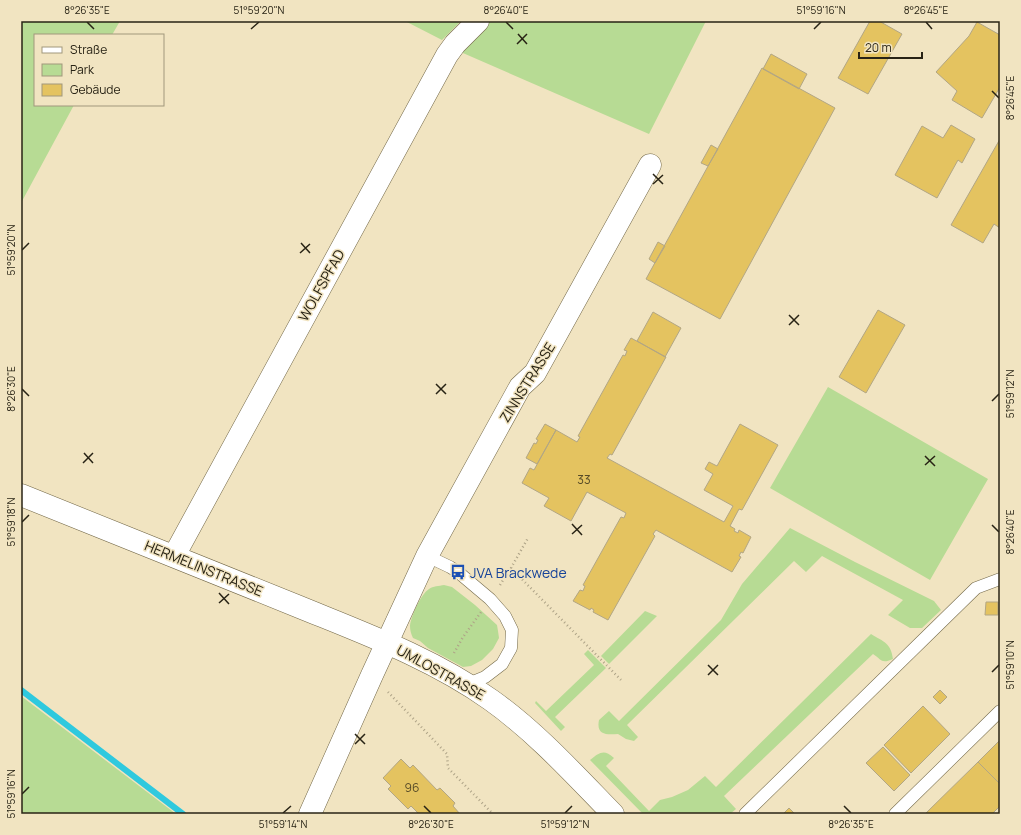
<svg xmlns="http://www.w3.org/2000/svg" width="1021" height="835" font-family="Manrope,sans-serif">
  <rect width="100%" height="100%" fill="#f1e4c1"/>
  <path fill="#b7db94" d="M21,21H120L112,35H35V105H74L21,203Z
    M405,21H461L442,40Z
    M485,21H706L649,134L456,50Z
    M828,387L988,479L930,580L770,488Z
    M790,528L855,562L934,601L941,610L922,628H910L888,615L903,600L822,556L806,572L794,561L627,725L638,737L634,741L626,739L618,734C606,735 596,735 599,720L609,711L619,721L721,620L742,584Z
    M444,585L452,587L475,605L497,625L498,631L499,638L493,649L482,660L471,666L463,667L428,648L420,641L413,638C411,634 410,630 410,626C411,616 421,594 429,589C433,586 439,586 444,585Z
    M645,611L657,616L609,664L601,656Z
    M871,634C884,642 891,643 893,659C881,664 882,660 873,654L724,796L736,809L730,814H643L590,760C600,752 604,749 614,758L606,766L649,811L660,800L672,797L688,790L705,776L716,787Z
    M588,650L606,668L555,717L565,727L561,731L535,703L536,701L546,711L594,665L584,654Z
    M21,696L176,814H21Z"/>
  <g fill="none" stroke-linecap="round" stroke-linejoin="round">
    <path stroke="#2fc9de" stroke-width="6" d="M21,690L183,814"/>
  </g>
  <path fill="#e4c360" stroke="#b2a684" d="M870,21H879L902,34L868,94L838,78Z
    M977,22L1000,35V87L982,118L952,100L957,91L936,72L969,36Z
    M771,54L807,74L799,89L763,69Z
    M762,68L835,108L720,319L646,279Z
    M951,125L975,139L962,163L958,160L937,198L895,175L922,126L943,138Z
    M1000,139V228L994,224L983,243L951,225Z
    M711,145L718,149L708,166L701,163Z
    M658,242L665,246L655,263L649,259Z
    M878,310L905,325L866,393L839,377Z
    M653,312L681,328L665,357L637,341Z
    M631,338L666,357L612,455L610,454L607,458L724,522L733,506L704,490L713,474L705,469L709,462L717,466L740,424L778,445L742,510L739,509L730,526L735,529L734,531L738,533L739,530L751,537L743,553L741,552L739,556L741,557L732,572L656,530L653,534L655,536L608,620L593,612L594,610L591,608L590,610L573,601L580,590L583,591L585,586L583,585L621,517L624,518L626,513L587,492L571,521L544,506L549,498L522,483L530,468L534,470L556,430L577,442L580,437L578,436L623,355L625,356L627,351L624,350Z
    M545,424L556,430L537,464L526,458L534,443L536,444L538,440L536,439Z
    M986,602H998V615H985Z
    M940,690L947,697L940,704L933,697Z
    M923,706L950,734L911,773L884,745Z
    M1000,740V784L978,762Z
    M883,747L910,775L894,791L866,763Z
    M401,759L410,768L413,765L437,790L440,788L455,803L453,806L460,814H419L411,806L408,809L388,789L391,786L383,778Z
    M978,762L1000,784V806L992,814H925Z
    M789,808L795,814H783Z"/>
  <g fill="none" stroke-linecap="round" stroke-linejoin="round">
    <defs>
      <path id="lane" d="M427,556L450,567L458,572L490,599L505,616L512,630L511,648L502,664L485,677L468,684
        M745,814L976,588L1000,579
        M895,814L1000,711"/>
      <path id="street" d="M21,495C113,532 205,569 297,606C363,633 432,658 491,700C536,732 574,774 613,814
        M174,556L447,55L455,44L478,21
        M310,814L372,675L427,556L520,387L535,373L650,165"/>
    </defs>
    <use href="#lane" stroke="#736848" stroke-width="13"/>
    <use href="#street" stroke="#736848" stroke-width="23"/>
    <path stroke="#aea387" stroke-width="2.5" stroke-dasharray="1 3" stroke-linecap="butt" d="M511,568L623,682
      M500,585L511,568L528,538
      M454,653L463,637L481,612
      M388,692L447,754L448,768L493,814"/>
    <use href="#lane" stroke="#fff" stroke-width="12"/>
    <use href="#street" stroke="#fff" stroke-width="22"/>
  </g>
  <path fill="none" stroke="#282315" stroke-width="1.5" d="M87,22L94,29M506,22L513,29M926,22L932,29M251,29L259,22M814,29L821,22M518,34L527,44M517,44L527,34M992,91L999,98M653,174L663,184M653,184L663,175M301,243L310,253M22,250L29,243M300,253L310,244M789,315L799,325M789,325L799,315M436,384L446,394M22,389L29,396M436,394L446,384M992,401L999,394M84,453L93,463M925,456L935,466M83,463L93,453M925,465L935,456M22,522L29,515M572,524L582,535M992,525L999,532M572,534L582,525M219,593L229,604M219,603L229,594M708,665L718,675M992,672L999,665M708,675L718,665M355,734L365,744M355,744L365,734M22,794L29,787M424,806L431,813M844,806L851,813M283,813L291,806M565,813L572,806"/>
  <defs>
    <symbol id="bus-bare" viewBox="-9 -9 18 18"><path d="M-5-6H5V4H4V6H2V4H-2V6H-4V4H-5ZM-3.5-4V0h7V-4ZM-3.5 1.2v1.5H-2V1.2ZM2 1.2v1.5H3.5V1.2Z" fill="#1a4fb4" stroke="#f1e4c1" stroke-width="2.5" paint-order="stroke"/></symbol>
  </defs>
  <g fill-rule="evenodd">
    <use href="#bus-bare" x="447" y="561" width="22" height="22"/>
  </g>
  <g text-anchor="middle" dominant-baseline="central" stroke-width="3" stroke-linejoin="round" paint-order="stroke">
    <g font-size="12" fill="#574b28">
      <text x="584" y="479">33</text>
      <text x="412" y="787">96</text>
    </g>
    <g font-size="14" fill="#282315" stroke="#f1e4c1">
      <text transform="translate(321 285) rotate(-61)">WOLFSPFAD</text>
      <text transform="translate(527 382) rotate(-58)">ZINNSTRASSE</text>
      <text transform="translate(204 568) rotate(22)">HERMELINSTRASSE</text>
      <text transform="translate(441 672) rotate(29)">UMLOSTRASSE</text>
    </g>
    <g font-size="14" fill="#164399" stroke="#f1e4c1" text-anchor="start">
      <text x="470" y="572">JVA Brackwede</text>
    </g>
  </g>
  <rect width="1021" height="835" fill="none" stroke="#f1e4c1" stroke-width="44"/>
  <rect x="34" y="34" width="130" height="72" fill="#f1e4c1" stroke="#a1977c"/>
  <rect x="42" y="47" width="20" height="6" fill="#ffffff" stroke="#a1977c"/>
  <text x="70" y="54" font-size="12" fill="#282315">Straße</text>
  <rect x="42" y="64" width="20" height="12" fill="#b7db94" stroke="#a1977c"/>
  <text x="70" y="74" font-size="12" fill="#282315">Park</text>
  <rect x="42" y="84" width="20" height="12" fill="#e4c360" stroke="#a1977c"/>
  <text x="70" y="94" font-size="12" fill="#282315">Gebäude</text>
  <path d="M859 52v6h63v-6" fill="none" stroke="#282315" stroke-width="2"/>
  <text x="865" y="52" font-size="12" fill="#282315" stroke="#f1e4c1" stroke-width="3" paint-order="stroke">20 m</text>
  <rect x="22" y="22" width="977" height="791" fill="none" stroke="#282315" stroke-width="1.5"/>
  <g font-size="10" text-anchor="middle" fill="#282315">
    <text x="87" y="14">8°26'35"E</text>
    <text x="259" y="14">51°59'20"N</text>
    <text x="506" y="14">8°26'40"E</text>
    <text x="821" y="14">51°59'16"N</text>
    <text x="926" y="14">8°26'45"E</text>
    <text transform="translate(1010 98) rotate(-90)" y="4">8°26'45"E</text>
    <text transform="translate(11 250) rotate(-90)" y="4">51°59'20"N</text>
    <text transform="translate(11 389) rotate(-90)" y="4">8°26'30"E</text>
    <text transform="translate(1010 394) rotate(-90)" y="4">51°59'12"N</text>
    <text transform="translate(11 522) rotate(-90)" y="4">51°59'18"N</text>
    <text transform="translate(1010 532) rotate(-90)" y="4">8°26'40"E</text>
    <text transform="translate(1010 665) rotate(-90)" y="4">51°59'10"N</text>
    <text transform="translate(11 794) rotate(-90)" y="4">51°59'16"N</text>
    <text x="283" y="828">51°59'14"N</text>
    <text x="431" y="828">8°26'30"E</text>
    <text x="565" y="828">51°59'12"N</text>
    <text x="851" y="828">8°26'35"E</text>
  </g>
</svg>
